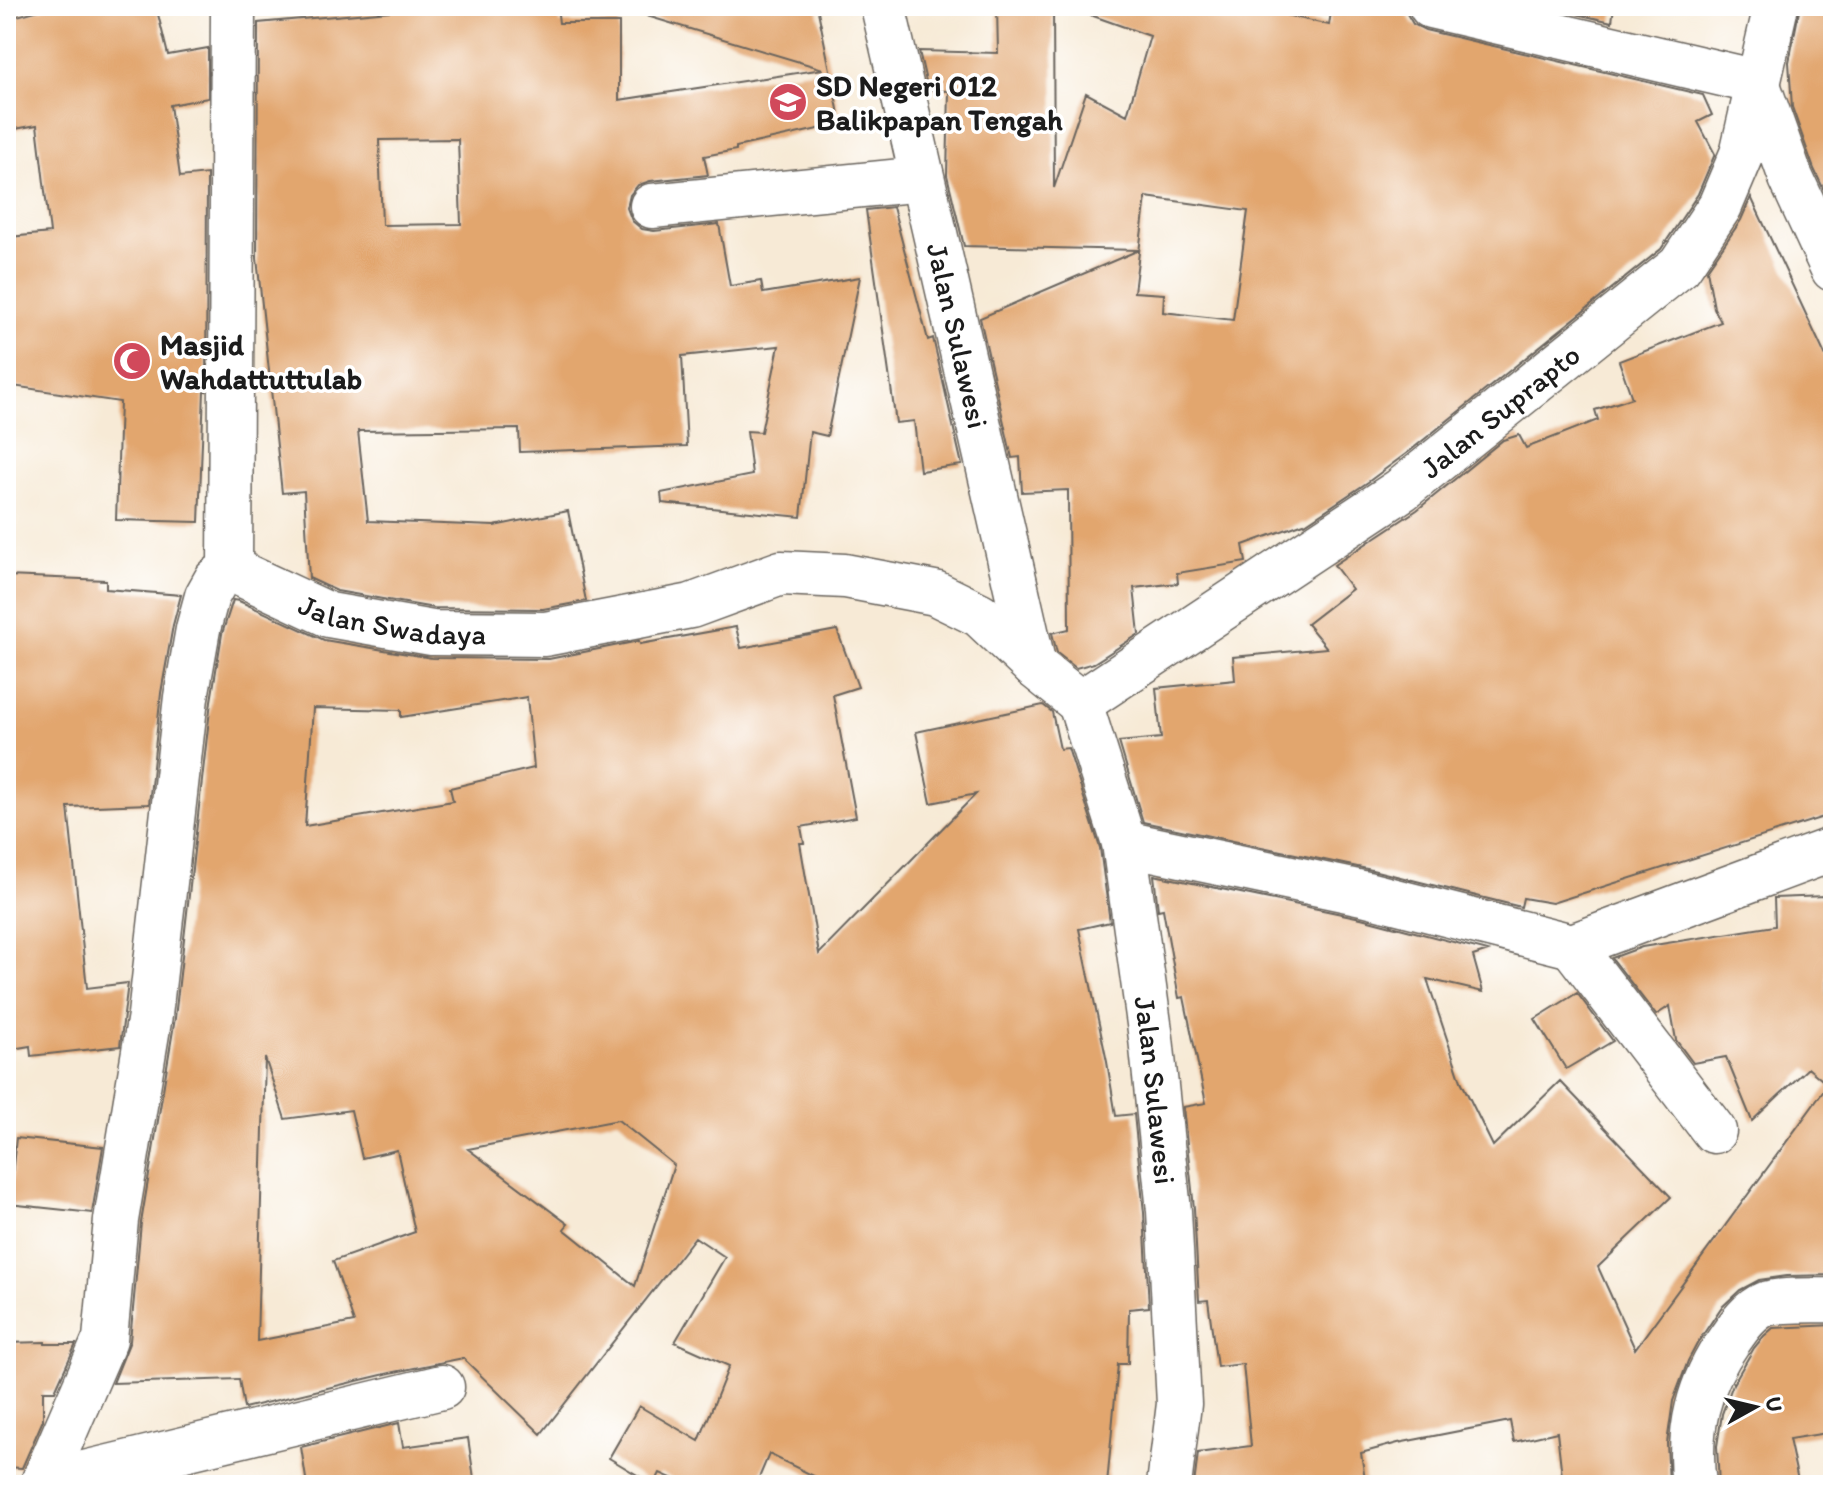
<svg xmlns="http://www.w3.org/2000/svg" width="1839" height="1491" font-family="Itim,sans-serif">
  <rect width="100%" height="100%" fill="#fff"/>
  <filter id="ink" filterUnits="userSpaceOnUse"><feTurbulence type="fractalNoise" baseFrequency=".0125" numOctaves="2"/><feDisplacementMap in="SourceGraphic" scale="16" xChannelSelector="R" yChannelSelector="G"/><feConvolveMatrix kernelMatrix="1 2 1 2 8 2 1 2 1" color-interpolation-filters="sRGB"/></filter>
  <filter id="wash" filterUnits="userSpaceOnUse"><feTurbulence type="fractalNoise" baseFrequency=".006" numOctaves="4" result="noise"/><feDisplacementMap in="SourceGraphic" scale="32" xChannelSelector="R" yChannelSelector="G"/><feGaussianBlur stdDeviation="1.8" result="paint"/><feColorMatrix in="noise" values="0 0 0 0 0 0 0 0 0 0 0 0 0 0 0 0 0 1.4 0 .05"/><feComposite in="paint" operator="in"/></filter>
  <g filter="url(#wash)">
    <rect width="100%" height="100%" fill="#f7ead6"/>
    <g id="blocks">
      <path fill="#e2a66e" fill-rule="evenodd" d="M54,6H156L168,55L208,48V98L170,105L180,177L207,174L206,391L204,390L199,522L116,520L120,402L6,385V281H15L10,237L50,233L37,125L15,129L6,78V19Z
        M388,6H557L559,23H619V100L823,69L647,16L648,6H817L841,124L736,147V150L704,156L708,175L650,181L638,185L630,195L627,208L632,221L642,229L654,231L719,224L730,286L761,281L763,293L860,277L827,436L810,432L801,517L662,503L661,493L752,475L747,431L761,432L779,346L682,356L687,446L520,452L519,429L358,431L368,521L494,526L568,511L586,601L543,609L434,608L337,591L309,578L304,491L282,493L257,258L258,23L389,11ZM458,139L461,224L382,225L379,140Z
        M997,6H1053L1054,188L1086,93L1127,115L1150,36L1082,12L1083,6H1264V10L1329,25L1332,6H1399L1407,8V14L1413,24L1425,30L1703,95L1712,115L1698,122L1715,154L1698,194L1661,249L1411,450L1368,482L1305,524L1304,523L1243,545L1246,562L1177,573L1178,583L1134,588L1139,634L1094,663L1076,668L1057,653L1052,633L1069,629L1068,490L1022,492L1020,457L1012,458L980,318L1139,250L964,246L947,175L949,91L928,90L919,51L998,53ZM1146,197L1248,211L1233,320L1163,312L1164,294L1134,292Z
        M1541,6H1614L1612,22Z
        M1800,6H1833V209L1814,169L1792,107L1789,62Z
        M1751,197L1833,372V814L1552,903L1523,898L1521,907L1372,870L1143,822L1119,742L1161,738L1156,688L1235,680L1233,657L1327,648L1307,624L1352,589L1334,565L1417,510L1503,440L1519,435L1526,448L1598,420L1595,410L1632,398L1619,361L1721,322L1714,308L1707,270L1741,220Z
        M893,207L928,340L933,338L962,465L920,471L914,421L896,423L866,210Z
        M6,576L106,580V589L181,595L173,625L161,693L149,804L68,807L87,988L128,983L120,1046L31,1056L30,1046L6,1050Z
        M233,600L239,601L324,640L432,658L549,659L639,641L640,644L736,627L741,648L837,630L858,687L833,695L856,817L801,827L804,843H800L819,954L976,794L931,803L916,732L1043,705L1052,712L1060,749L1068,748L1100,848L1110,922L1079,929L1107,1062L1116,1116L1134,1114L1144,1213L1149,1307L1129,1309L1128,1364H1118L1107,1485H974L924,1476L922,1485H832L769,1454L756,1485H687L660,1473L654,1485L609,1458L639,1406L699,1441L729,1366L675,1342L725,1257L695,1237L541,1434L463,1358L390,1373L244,1408L239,1379L113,1383L130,1341L141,1223L175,1018L211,701L222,634ZM527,697L534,768L450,788L453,801L305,826L313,708L401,710V717ZM265,1058L285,1119L351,1110L362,1158L397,1150L415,1232L333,1261L354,1322L257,1341ZM618,1120L674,1165L635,1286L564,1229L568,1224L468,1149Z
        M1154,875L1361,918L1488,951L1473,956L1483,992L1427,979L1461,1081L1493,1146L1560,1081L1671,1197L1598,1267L1635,1349L1828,1085L1808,1068L1752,1121L1726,1057L1693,1063L1676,1040L1670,1006L1656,1015L1612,958L1642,947L1775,926L1774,898L1825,896L1827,1002L1833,1001V1275L1787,1276L1759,1280L1740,1290L1721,1308L1698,1342L1688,1361L1673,1401L1667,1443L1669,1485H1563L1557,1432L1514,1442L1510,1421L1398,1443L1361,1453L1366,1485H1194L1198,1453L1251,1446L1243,1364L1217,1367L1208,1300L1199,1301L1194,1208L1183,1107L1206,1103L1184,997L1179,998L1163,909L1158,910Z
        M1577,993L1613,1041L1566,1069L1535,1019Z
        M16,1138L103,1147L92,1213L9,1204Z
        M1833,1325V1432L1789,1439L1799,1485H1719L1717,1446L1722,1414L1733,1384L1754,1348L1764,1336L1773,1328Z
        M45,1342V1344H76L55,1391H43V1420L22,1468L6,1467V1343Z
        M399,1423L403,1447L468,1438L475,1485H307L301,1447Z"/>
    </g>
  </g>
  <g filter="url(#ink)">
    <use href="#blocks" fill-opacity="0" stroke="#69645d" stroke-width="2"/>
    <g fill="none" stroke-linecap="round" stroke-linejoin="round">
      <defs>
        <g id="minor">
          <path id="s1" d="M233,6L230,569L329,615L432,633L545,634L691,606L781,573L845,576L935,593L980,615L1034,666L1080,703"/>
          <path id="s2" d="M883,6L1034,666"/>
          <path d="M1431,6L1757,82L1791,178L1833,269"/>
          <path d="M652,206L922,179"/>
          <path id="s3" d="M1080,703L1401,490L1680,266L1720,206L1742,154L1776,6"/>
          <path id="s4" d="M1080,703L1124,843L1151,1038L1169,1211L1179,1404L1169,1485"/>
          <path d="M1124,843L1367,894L1572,946L1833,849"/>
          <path d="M1572,946L1714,1131"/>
          <path d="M43,1483L442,1387"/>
          <path d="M42,1485L105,1339L116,1220L150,1015L186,697L198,629L207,596L216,580L230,569"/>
          <path d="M1694,1485C1687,1430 1698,1384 1730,1339C1739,1326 1750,1310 1765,1304C1781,1299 1815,1301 1833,1300"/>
        </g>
      </defs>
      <use href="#minor" stroke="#69645d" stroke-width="47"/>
      <use href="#minor" stroke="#fff" stroke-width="44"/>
    </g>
  </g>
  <defs>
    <symbol id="school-disc" viewBox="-11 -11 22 22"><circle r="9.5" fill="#d1495b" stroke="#fff"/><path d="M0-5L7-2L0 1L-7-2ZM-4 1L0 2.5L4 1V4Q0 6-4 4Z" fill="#fff"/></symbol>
    <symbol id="mosque-disc" viewBox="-11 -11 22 22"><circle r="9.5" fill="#d1495b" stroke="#fff"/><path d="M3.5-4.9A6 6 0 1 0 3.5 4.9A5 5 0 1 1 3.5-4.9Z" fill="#fff"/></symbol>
  </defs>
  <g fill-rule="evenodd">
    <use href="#school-disc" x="766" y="80" width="44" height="44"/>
    <use href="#mosque-disc" x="110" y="339" width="44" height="44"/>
  </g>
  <g text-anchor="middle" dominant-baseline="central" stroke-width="7" stroke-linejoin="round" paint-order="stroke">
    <g font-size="30" font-weight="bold" fill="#1c1c1c" stroke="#fff" text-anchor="start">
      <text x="816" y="85">SD Negeri 012<tspan x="816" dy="34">Balikpapan Tengah</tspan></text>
      <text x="160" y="344">Masjid<tspan x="160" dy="34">Wahdattuttulab</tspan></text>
    </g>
    <g font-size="30" fill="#1c1c1c" stroke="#fff">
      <text stroke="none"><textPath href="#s2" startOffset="338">Jalan Sulawesi</textPath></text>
      <text stroke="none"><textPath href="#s3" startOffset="512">Jalan Suprapto</textPath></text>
      <text stroke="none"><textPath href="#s1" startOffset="736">Jalan Swadaya</textPath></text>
      <text stroke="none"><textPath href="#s4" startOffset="396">Jalan Sulawesi</textPath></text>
    </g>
  </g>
  <rect width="1839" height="1491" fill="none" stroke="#fff" stroke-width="32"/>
  <g transform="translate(1755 1407) rotate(82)" stroke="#ffffff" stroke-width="6" paint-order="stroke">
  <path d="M0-6L14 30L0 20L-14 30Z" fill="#1c1c1c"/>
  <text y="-12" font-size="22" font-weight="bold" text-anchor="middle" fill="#1c1c1c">U</text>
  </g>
</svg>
